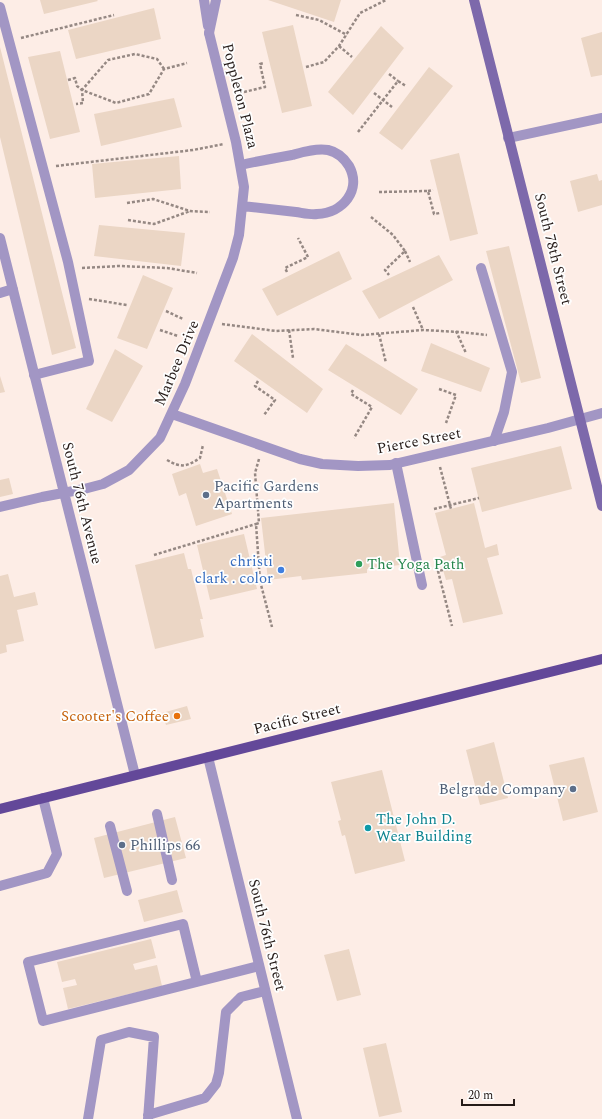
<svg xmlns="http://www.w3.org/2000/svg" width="602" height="1119" font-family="Spectral,serif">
  <rect width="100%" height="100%" fill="#fdede6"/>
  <path fill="#ebd6c5" d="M40,0H97L98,1L44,14Z
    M268,0H341L334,22Z
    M154,8L161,39L76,59L68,30Z
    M293,25L312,106L282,113L262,32Z
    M381,26L404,48L353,115L328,92Z
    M602,32V75L591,77L581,38Z
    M0,47L76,348L52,355L0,137Z
    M60,51L80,132L50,139L28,57Z
    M429,67L453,86L402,150L379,133Z
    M174,98L182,127L101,146L94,114Z
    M459,153L478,234L450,241L430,160Z
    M179,156L181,189L95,198L92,164Z
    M597,174L599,181L602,180V205L578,212L570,181Z
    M99,225L185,233L181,266L94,256Z
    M509,246L541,378L521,383L486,251Z
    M339,251L352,279L277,316L262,289Z
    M439,255L453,280L379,319L362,291Z
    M143,275L173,288L147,349L117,338Z
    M252,334L323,389L307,413L234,361Z
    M431,343L490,368L481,392L421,371Z
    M346,344L418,389L401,415L328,370Z
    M115,349L143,366L112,422L86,409Z
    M0,376L5,392L0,393Z
    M561,446L572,489L482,512L471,468Z
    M200,464L203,473L217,469L232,514L196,526L186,493L179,496L172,474Z
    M9,478L13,494L0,497V480Z
    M394,503L400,565L367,569V573L302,580L301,576L268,580L261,518Z
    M474,503L485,548L497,544L499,555L487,558L503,614L463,623L452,579L446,580L443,570L440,557L446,555L435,513Z
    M244,534L257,589L210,600L197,545Z
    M184,553L188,569H191L203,619H200L204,637L155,649L135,565Z
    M8,574L14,597L35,592L38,605L17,610L24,641L6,645L7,652L0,654V576Z
    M187,706L191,719L166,725L162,713Z
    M494,742L508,798L480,805L466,750Z
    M584,757L598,812L563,821L549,765Z
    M382,770L405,861L355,874L345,835L342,836L338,821L341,820L331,782Z
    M175,817L186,858L104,878L94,838Z
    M177,890L183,912L144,922L138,900Z
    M151,939L156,958L133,964L135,970L157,965L162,986L68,1009L63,988L77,985L75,979L62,982L57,962Z
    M349,949L361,995L337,1001L324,955Z
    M386,1043L402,1112L379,1117L363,1048Z"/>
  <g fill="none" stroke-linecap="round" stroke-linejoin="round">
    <path stroke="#958883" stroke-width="2.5" stroke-dasharray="3 2" stroke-linecap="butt" d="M296,15L319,20L347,35
      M21,38L114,15
      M339,46L352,57
      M306,67L324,62L339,46L360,13L386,0
      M164,69L157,59L135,54L108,60L82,90L116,103L149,94L164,69L187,63
      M389,74L398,81
      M68,80L75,78L77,86L82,90L83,103L76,104
      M244,92L265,87L260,64L264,63
      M374,93L392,107
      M358,132L398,81L406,86
      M56,166L193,150L224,144
      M428,191L433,190
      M379,192L428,191L434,214L440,213
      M127,203L153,199L190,211L210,212
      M371,217L393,235L405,251L385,270L389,275
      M128,220L154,224L190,211
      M405,251L410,262
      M82,268L119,266L167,268L197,273
      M287,272L285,268L308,257L298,238
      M89,299L127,305
      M413,307L423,330
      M166,311L183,319
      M222,324L276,331L314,329L362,335L423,330L460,332L487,335
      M160,330L178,336
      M289,330L293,358
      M456,331L466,353
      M379,334L386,363
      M258,381L255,386L275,400L264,415
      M439,389L456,395L446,423
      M353,390L351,394L372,407L354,438
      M259,459L255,473L259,523L256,524L260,581L272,627
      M167,460C181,468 186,467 200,458L203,445
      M440,467L451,509
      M434,509L479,498
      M154,555L256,524
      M443,570L438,571L452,626"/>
    <path stroke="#a296c4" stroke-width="10" d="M204,0L208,26
      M0,7L68,262L89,361L34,375
      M209,33L216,0
      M481,268L512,372L504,412L494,441
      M396,463L422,585
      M157,814L172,880
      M110,826L127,891
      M0,886L47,873L57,854L43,798
      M197,982L183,924L28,962L43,1021L259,966
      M148,1115L205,1098L216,1084L219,1073L226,1012L241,997L265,991
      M88,1119L101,1040L129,1032L154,1037L148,1119"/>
    <path stroke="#a296c4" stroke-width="10" d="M508,138L602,118
      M241,165C258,161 275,158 292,155C303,152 316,148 328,150C337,152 344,158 349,166C362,190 343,213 317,214C311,215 303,213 296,212C278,210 260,208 242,206
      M0,238L135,775
      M0,293L13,289
      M172,414L300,459L322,464L358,466L390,465L548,428L602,413
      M0,507L42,497L84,489L103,484L129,470L160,438L185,384L233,258L239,235L244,187L236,142L209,33
      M208,757L297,1119"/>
    <path stroke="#7d69ab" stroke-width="10" d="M474,0L602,506"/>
    <path stroke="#634899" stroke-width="10" d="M0,809L602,659"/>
  </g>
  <g fill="#5c6f8a" stroke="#fefefe" stroke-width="1.5">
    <circle cx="206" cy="495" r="4"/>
    <circle cx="573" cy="789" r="4"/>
    <circle cx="122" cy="845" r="4"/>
  </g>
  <circle fill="#2e9e5b" stroke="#fefefe" stroke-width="1.5" cx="359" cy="564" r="4"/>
  <circle fill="#3f7fe0" stroke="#fefefe" stroke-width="1.5" cx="281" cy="570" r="4"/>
  <circle fill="#e8710a" stroke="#fefefe" stroke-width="1.5" cx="177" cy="716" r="4"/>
  <circle fill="#0f9aa8" stroke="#fefefe" stroke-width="1.5" cx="368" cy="828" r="4"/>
  <g text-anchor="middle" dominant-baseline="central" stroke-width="3.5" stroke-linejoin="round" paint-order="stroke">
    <g font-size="15" fill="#251b18" stroke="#fefefe">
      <text transform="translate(240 96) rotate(76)">Poppleton Plaza</text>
      <text transform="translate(553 249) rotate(76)">South 78th Street</text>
      <text transform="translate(177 363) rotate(-67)">Marbee Drive</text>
      <text transform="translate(419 441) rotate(-11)">Pierce Street</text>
      <text transform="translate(82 503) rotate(76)">South 76th Avenue</text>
      <text transform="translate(297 719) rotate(-14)">Pacific Street</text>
      <text transform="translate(267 935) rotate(76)">South 76th Street</text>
    </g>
    <g font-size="15" fill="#4e5e75" stroke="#fefefe" text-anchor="start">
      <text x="214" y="486">Pacific Gardens<tspan x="214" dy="17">Apartments</tspan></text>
      <text x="565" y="789" text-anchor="end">Belgrade Company</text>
      <text x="130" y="845">Phillips 66</text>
    </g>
    <g font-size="15" fill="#366cbe" stroke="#fefefe" text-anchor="end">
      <text x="273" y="561">christi<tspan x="273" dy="17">clark . color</tspan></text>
    </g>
    <g font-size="15" fill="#27864d" stroke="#fefefe" text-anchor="start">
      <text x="367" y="564">The Yoga Path</text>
    </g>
    <g font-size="15" fill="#c56008" stroke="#fefefe" text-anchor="end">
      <text x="169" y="716">Scooter's Coffee</text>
    </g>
    <g font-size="15" fill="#0d838f" stroke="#fefefe" text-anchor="start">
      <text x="376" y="819">The John D.<tspan x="376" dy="17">Wear Building</tspan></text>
    </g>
  </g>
  <path d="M462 1099v6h52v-6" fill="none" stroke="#251b18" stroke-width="2"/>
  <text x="468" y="1099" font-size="12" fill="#251b18" stroke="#fefefe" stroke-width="3" paint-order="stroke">20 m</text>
</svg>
